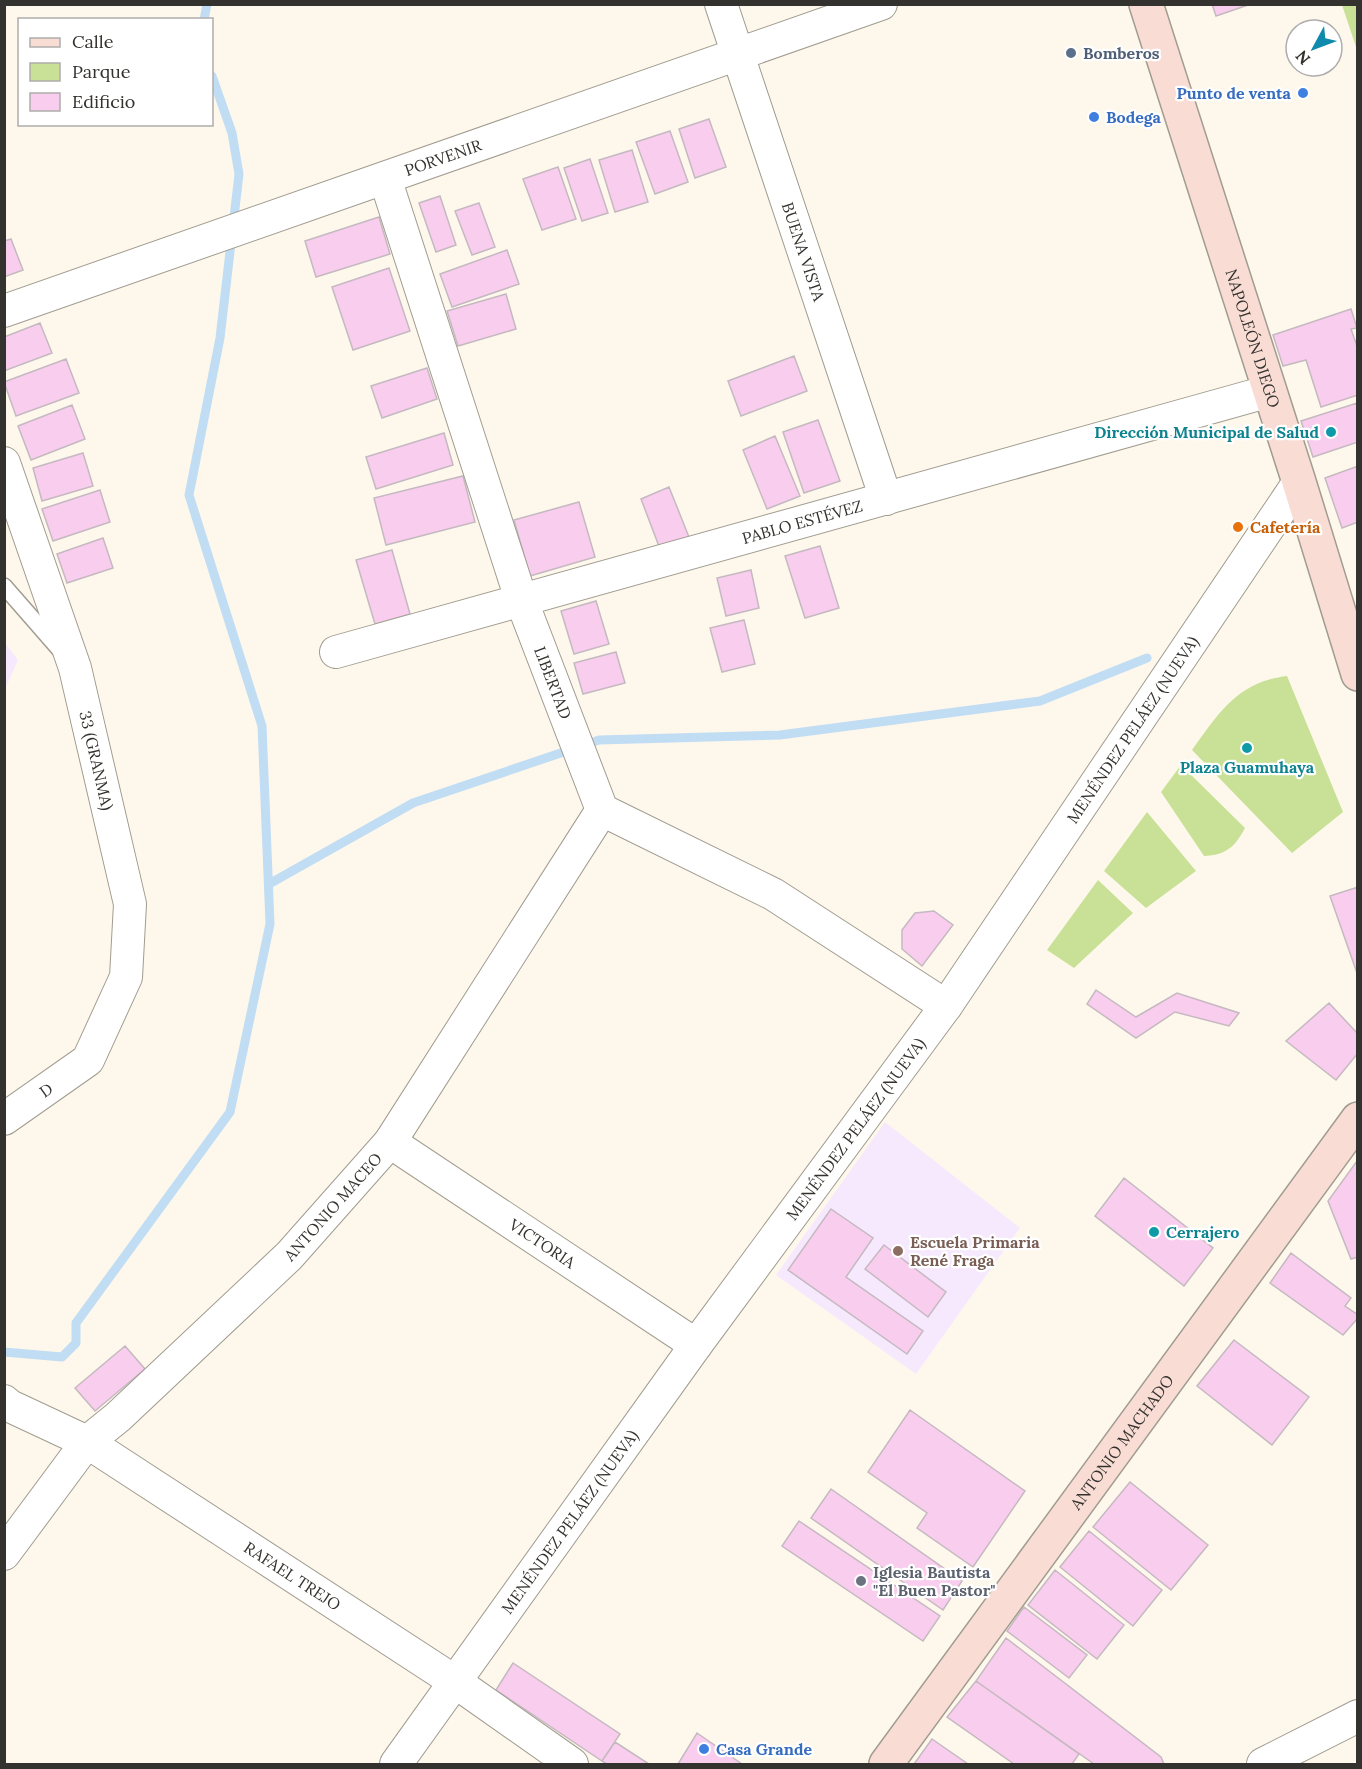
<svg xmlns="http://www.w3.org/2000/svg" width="1362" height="1769" font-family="Lora,serif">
  <rect width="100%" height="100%" fill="#fef8ec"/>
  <path fill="#f7e9fd" d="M5,643L18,660L5,689Z
    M885,1122L1020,1228L916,1374L776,1275Z"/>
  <path fill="#c9e196" d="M1342,5H1357V50Z
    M1287,676L1343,812L1292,853L1192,750C1219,713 1237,682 1287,676Z
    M1181,765L1245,828C1235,847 1226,855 1204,856L1161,792Z
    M1147,812L1196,871L1146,908L1104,871Z
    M1098,880L1133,913L1074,968L1047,950Z"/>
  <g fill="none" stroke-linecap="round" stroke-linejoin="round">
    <path stroke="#c1ddf4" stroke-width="9" d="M204,20L207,4
      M269,884L413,803L599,740L780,735L1040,701L1147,658
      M4,1352L62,1357L76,1343V1323L230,1112L270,924L262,726L189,495L220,338L239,174L232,133L212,76"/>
  </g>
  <path fill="#f9cded" stroke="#c5b9c1" stroke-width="1.5" d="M1212,4H1251L1216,16Z
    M709,119L726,167L695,178L679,129Z
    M670,131L688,182L655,194L636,142Z
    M632,150L648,202L615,212L599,160Z
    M590,159L608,213L582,221L564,168Z
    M558,167L576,219L542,230L523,179Z
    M440,196L456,245L436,252L419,203Z
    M479,203L495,247L472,255L455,211Z
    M379,217L390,254L316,277L305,241Z
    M11,239L23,270L4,277V241Z
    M507,250L519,284L452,307L440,274Z
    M389,268L410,331L353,350L332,287Z
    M506,294L516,329L458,346L447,311Z
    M1351,309L1357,328L1351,329L1358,349V395L1321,407L1306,360L1283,366L1273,335Z
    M40,323L52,353L4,371V337Z
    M794,356L807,391L741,416L728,381Z
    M66,359L79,393L16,416L4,382Z
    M427,368L437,399L382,418L371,386Z
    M1357,403L1358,442L1313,457L1301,421Z
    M72,405L85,439L31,460L18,426Z
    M818,420L840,481L804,493L783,432Z
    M444,433L453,465L376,489L366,457Z
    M775,436L800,496L767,509L743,450Z
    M83,453L93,486L42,501L33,468Z
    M1358,466V522L1342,528L1325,478Z
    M463,476L475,522L386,545L374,498Z
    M669,487L689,537L660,549L641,499Z
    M100,490L110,522L53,541L42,509Z
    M579,502L595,557L530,576L514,520Z
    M103,538L113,568L67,583L57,554Z
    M820,546L839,608L805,618L785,556Z
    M392,550L410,614L375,624L356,560Z
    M751,570L759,608L726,616L717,578Z
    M596,601L609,644L574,654L561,611Z
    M744,620L755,664L722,672L710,628Z
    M616,652L625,683L583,694L574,663Z
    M1358,887V976L1330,896Z
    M934,911L953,925L922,966L902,949V930L915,913Z
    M1096,990L1136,1017L1177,993L1239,1013L1229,1026L1175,1012L1136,1038L1087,1004Z
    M1329,1003L1358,1034V1053L1336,1080L1286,1041Z
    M1357,1161L1358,1257L1351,1259L1328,1201Z
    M1124,1178L1213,1248L1184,1286L1095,1216Z
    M831,1209L873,1238L846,1277L923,1331L907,1354L788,1270Z
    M884,1245L946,1292L928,1317L865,1269Z
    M1291,1253L1351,1298L1345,1306L1358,1315V1318L1343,1335L1270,1283Z
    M1234,1340L1309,1397L1272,1445L1197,1386Z
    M125,1346L145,1369L95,1411L75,1388Z
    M910,1410L1025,1491L973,1567L917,1528L927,1513L868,1472Z
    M1130,1482L1208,1545L1171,1590L1093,1527Z
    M831,1489L962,1581L943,1610L811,1518Z
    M799,1521L940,1616L923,1641L782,1546Z
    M1089,1531L1162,1590L1133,1626L1060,1567Z
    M1055,1570L1124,1625L1097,1659L1028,1605Z
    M1024,1607L1087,1655L1069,1678L1007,1631Z
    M1006,1638L1161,1757L1164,1764H1094L976,1681Z
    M513,1663L620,1734L602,1761L496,1690Z
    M976,1681L1079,1754L1072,1764H1014L947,1717Z
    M697,1733L742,1764H678Z
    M932,1739L968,1764H914Z
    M615,1742L649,1764H607L602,1761Z"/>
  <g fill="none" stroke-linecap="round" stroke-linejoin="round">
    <defs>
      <path id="service" d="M4,586L60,650"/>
      <g id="minor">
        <path id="s1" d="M721,4L886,499"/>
        <path id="s2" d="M385,178L521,599L602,810L773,894L946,1006"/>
        <path id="s3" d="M4,311L881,4"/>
        <path id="s4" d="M4,463L75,668L130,904L126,977L88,1060L4,1119"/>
        <path id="s5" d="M336,652L1270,391"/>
        <path id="s6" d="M390,1142L696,1345"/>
        <path id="s7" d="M4,1401L10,1406L87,1442L454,1681L572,1764"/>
        <path id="s8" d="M4,1554L87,1442L118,1417L289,1256L390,1142L602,810"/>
        <path id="s9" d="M396,1764L696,1345L946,1006L1299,482"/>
        <path d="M1263,1764L1358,1716"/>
      </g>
      <g id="secondary">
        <path id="s10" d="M1146,4L1299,482L1358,674"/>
        <path id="s11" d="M886,1764L1358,1119"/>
      </g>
    </defs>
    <use href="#service" stroke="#a19c90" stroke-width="18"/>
    <use href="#minor" stroke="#a19c90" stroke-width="34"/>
    <use href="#secondary" stroke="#a19c90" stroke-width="36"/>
    <use href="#service" stroke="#fff" stroke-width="15"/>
    <use href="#minor" stroke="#fff" stroke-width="32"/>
    <use href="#secondary" stroke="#f9ddd5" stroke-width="33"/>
  </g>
  <circle fill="#5c6f8a" stroke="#fff" stroke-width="2" cx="1071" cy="53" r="6"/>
  <g fill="#3f7fe0" stroke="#fff" stroke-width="2">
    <circle cx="1303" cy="93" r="6"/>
    <circle cx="1094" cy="117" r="6"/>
    <circle cx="704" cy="1749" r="6"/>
  </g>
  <g fill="#0f9aa8" stroke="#fff" stroke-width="2">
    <circle cx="1331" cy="432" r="6"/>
    <circle cx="1247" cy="748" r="6"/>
    <circle cx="1154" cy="1232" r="6"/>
  </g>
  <circle fill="#e8710a" stroke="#fff" stroke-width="2" cx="1238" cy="527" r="6"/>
  <circle fill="#8d6e63" stroke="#fff" stroke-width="2" cx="898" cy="1251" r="6"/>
  <circle fill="#6b7280" stroke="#fff" stroke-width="2" cx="861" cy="1581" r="6"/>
  <g text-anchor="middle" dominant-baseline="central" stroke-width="4.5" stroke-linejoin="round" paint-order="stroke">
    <g font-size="16" font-weight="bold" fill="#4e5e75" stroke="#fff" text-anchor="start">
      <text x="1083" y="53">Bomberos</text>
    </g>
    <g font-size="16" font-weight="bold" fill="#366cbe" stroke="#fff" text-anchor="start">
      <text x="1291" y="93" text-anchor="end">Punto de venta</text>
      <text x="1106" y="117">Bodega</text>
      <text x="716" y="1749">Casa Grande</text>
    </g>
    <g font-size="16" fill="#34322e" stroke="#fff">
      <text stroke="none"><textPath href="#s3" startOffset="465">PORVENIR</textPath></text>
      <text stroke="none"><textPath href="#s1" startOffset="261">BUENA VISTA</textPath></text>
      <text stroke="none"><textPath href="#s10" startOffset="351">NAPOLEÓN DIEGO</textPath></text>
      <text stroke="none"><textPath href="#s5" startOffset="484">PABLO ESTÉVEZ</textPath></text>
      <text stroke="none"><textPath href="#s2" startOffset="532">LIBERTAD</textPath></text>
      <text stroke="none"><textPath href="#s9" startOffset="1270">MENÉNDEZ PELÁEZ (NUEVA)</textPath></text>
      <text stroke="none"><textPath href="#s4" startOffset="312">33 (GRANMA)</textPath></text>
      <text transform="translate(46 1090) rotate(-35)">D</text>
      <text stroke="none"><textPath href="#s9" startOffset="784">MENÉNDEZ PELÁEZ (NUEVA)</textPath></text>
      <text stroke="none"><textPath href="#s8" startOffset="480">ANTONIO MACEO</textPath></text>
      <text stroke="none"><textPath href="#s6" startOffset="183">VICTORIA</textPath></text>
      <text stroke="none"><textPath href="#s11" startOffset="399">ANTONIO MACHADO</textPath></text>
      <text stroke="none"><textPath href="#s9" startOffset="298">MENÉNDEZ PELÁEZ (NUEVA)</textPath></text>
      <text stroke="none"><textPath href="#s7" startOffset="338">RAFAEL TREJO</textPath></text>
    </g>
    <g font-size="16" font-weight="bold" fill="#0d838f" stroke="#fff" text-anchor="end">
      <text x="1319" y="432">Dirección Municipal de Salud</text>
      <text x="1247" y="767" text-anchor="middle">Plaza Guamuhaya</text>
      <text x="1166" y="1232" text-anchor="start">Cerrajero</text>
    </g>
    <g font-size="16" font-weight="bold" fill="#c56008" stroke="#fff" text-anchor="start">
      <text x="1250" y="527">Cafetería</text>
    </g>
    <g font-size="16" font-weight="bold" fill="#785e54" stroke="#fff" text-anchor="start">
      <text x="910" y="1242">Escuela Primaria<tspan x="910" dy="18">René Fraga</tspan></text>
    </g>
    <g font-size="16" font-weight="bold" fill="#5b616d" stroke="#fff" text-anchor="start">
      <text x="873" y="1572">Iglesia Bautista<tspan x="873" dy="18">"El Buen Pastor"</tspan></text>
    </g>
  </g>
  <rect width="1362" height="1769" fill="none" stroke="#34322e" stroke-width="12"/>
  <rect x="18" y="18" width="195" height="108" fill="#ffffff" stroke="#aeadab" stroke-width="1.5"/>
  <rect x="30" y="38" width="30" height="9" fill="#f9ddd5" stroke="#aeadab" stroke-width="1.5"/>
  <text x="72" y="48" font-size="18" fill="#34322e">Calle</text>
  <rect x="30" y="63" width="30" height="18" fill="#c9e196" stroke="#aeadab" stroke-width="1.5"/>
  <text x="72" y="78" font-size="18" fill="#34322e">Parque</text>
  <rect x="30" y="93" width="30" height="18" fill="#f9cded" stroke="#aeadab" stroke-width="1.5"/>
  <text x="72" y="108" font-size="18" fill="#34322e">Edificio</text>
  <g transform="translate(1314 48) rotate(229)"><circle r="28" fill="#ffffff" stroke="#aeadab" stroke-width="1.5"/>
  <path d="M0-4.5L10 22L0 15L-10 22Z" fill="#0f8aad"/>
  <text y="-9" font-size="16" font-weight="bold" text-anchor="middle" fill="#34322e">N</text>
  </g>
</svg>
